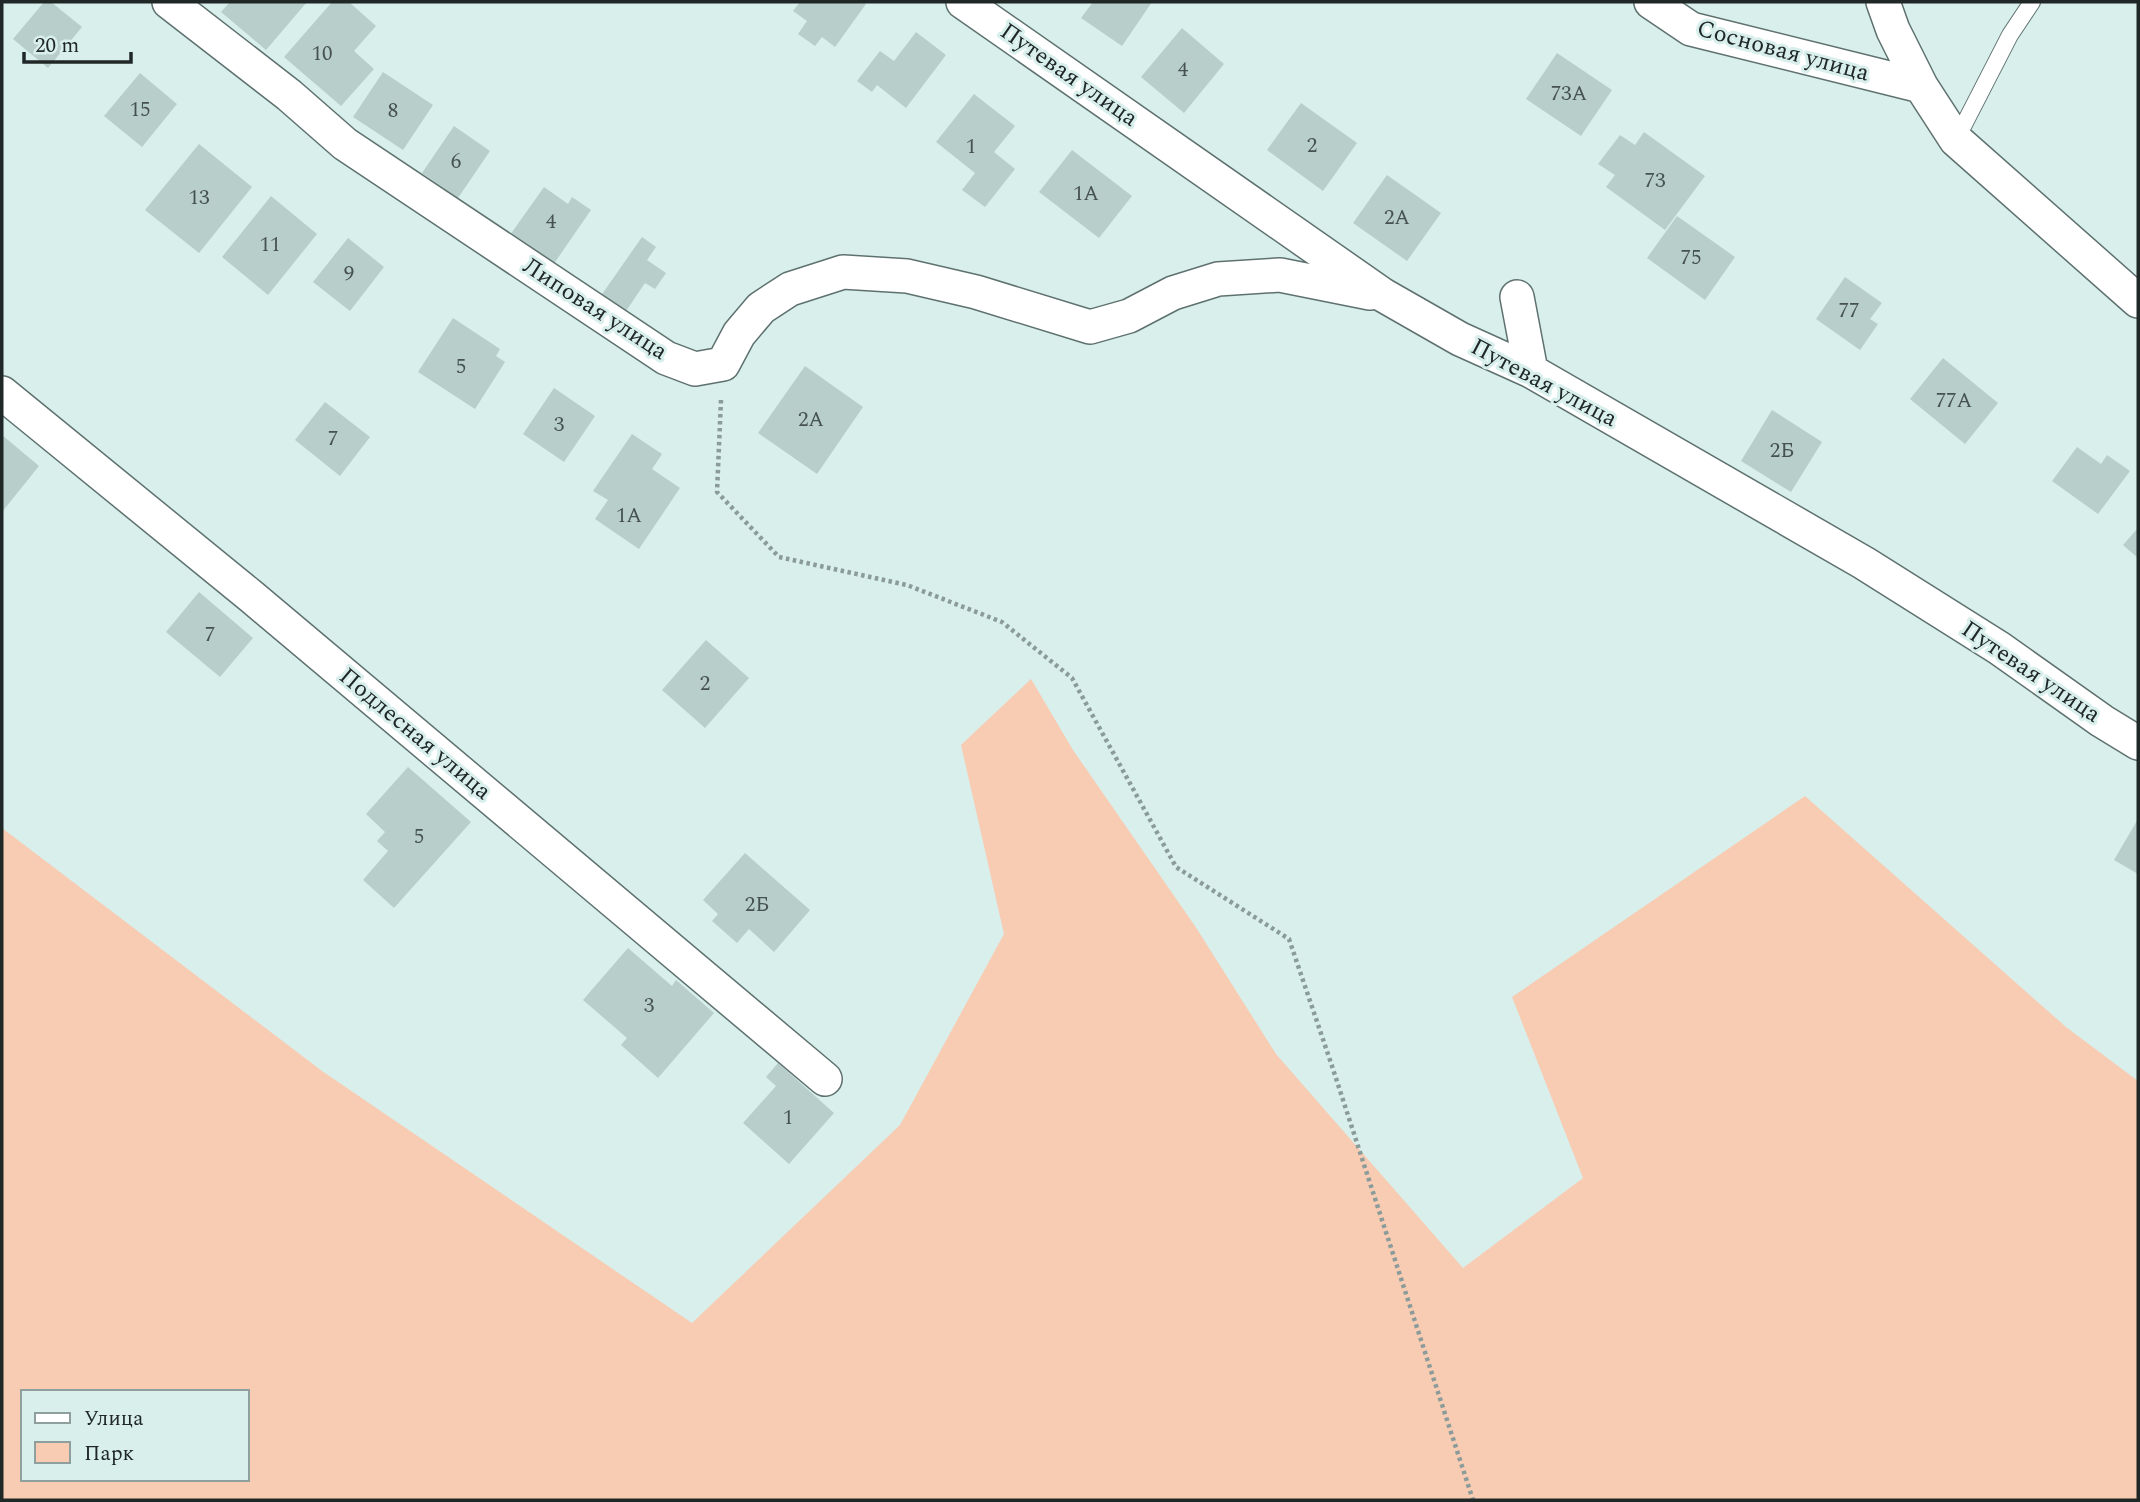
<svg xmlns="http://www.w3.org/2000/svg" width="2140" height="1502" font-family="Spectral,serif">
  <rect width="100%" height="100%" fill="#d8efec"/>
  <path fill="#f8ccb3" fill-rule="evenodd" d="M1031,679L1073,750L1195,926L1276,1054L1463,1268L1583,1178L1512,997L1805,796L2066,1027L2138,1081V1500H2V828L322,1071L692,1323L900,1125L1004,934L961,745ZM23,1392H247V1479H23Z"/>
  <path fill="#b8cecb" d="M44,2H51L82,27L48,68L13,39Z
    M230,2H307L266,50L221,12Z
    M332,2H349L376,26L354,51L374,69L341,106L284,57Z
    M800,2H862L866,4L835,47L822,37L815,46L798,34L807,21L793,11Z
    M1093,2H1152L1122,46L1081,18Z
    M1182,28L1224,64L1184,113L1141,77Z
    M916,32L946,55L906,108L877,85L872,92L857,81L880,51L894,61Z
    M1557,53L1612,90L1581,136L1526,99Z
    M383,72L433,105L403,150L353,117Z
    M140,73L177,104L142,147L104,116Z
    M974,94L1015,126L994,152L1015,169L985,207L962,190L975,173L936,142Z
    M1301,103L1357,143L1323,191L1267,150Z
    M454,126L490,151L458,198L422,173Z
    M1644,132L1705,176L1665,230L1606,187L1615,175L1598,164L1620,135L1635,145Z
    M199,144L252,187L199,253L145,210Z
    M1072,150L1132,196L1099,238L1039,192Z
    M1387,175L1441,213L1407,261L1353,223Z
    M544,187L568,204L572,197L591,210L553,265L510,235Z
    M271,196L317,234L268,295L222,257Z
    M1677,216L1735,257L1705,300L1647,258Z
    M642,237L656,247L647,260L666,273L655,289L645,283L622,317L598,300Z
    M348,238L384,267L350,311L313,282Z
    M1845,277L1882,303L1870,319L1878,324L1860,350L1816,319Z
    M453,318L500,349L496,356L505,362L475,409L418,372Z
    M1943,358L1998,403L1965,444L1910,399Z
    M805,366L863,407L817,474L758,433Z
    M554,388L595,416L564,462L523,434Z
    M325,402L370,437L340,476L295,440Z
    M1772,410L1822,442L1791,492L1741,461Z
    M632,434L662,454L652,469L680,488L639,549L595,519L608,500L593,491Z
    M2,435L39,466L2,512Z
    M2077,447L2101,464L2107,455L2130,471L2098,514L2052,481Z
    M2138,528V558L2123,545Z
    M199,592L253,638L220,677L166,632Z
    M706,640L749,678L705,728L662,690Z
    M408,767L471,822L394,908L363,880L388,851L377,841L385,832L366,814Z
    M2138,819V874L2114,860Z
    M745,853L810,910L774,952L749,929L737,943L712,921L718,914L703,900Z
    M628,948L672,986L676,980L714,1013L658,1078L621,1045L627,1038L583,1000Z
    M778,1063L834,1113L789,1164L743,1123L776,1086L766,1077Z"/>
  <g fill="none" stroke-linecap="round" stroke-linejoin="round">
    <defs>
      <path id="lane" d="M1956,140L2010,35L2032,2"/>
      <path id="street" d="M169,2L289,95L345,144L666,358L695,369L723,364L739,334L761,308L790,289L843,272L907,276L976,292L1090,327L1129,316L1173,293L1218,279L1280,275L1370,293
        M963,2L1383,295L1460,339L1531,371L1864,563L1999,648L2102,721L2138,743
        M1651,2L1691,29L1921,86
        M1883,2L1893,30L1921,86L1956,140L2138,301
        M1517,297L1531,371
        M2,393L252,597L825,1079"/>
    </defs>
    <use href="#lane" stroke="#5e716f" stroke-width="18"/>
    <use href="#street" stroke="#5e716f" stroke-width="36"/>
    <path stroke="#8a9b99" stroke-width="4.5" stroke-dasharray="3.5 3.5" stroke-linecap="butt" d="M721,400L717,492L779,557L907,585L1002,622L1072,678L1176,867L1289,939L1331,1063L1473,1500"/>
    <use href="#lane" stroke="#fff" stroke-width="16"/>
    <use href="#street" stroke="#fff" stroke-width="33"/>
  </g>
  <g text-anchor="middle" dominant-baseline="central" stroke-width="6" stroke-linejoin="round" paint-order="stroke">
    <g font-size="21" fill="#465250">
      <text x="322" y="54">10</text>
      <text x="1183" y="70">4</text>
      <text x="1569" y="94">73А</text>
      <text x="140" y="110">15</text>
      <text x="393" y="111">8</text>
      <text x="1312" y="146">2</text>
      <text x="971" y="147">1</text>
      <text x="456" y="162">6</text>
      <text x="1655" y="181">73</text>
      <text x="1086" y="194">1А</text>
      <text x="199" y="198">13</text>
      <text x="1397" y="218">2А</text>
      <text x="551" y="222">4</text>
      <text x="270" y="245">11</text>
      <text x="1691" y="258">75</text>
      <text x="349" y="274">9</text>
      <text x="1849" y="311">77</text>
      <text x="461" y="367">5</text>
      <text x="1954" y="401">77А</text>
      <text x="811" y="420">2А</text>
      <text x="559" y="425">3</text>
      <text x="333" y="439">7</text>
      <text x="1782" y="451">2Б</text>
      <text x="629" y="516">1А</text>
      <text x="210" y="635">7</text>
      <text x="705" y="684">2</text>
      <text x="419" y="837">5</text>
      <text x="757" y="905">2Б</text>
      <text x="649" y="1006">3</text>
      <text x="788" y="1118">1</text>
    </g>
    <g font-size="24" fill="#202827" stroke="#d8efec">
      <text transform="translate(1783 51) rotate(15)">Сосновая улица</text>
      <text transform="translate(1069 75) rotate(35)">Путевая улица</text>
      <text transform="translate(595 309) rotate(33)">Липовая улица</text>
      <text transform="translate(1544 383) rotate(28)">Путевая улица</text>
      <text transform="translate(2031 672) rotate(34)">Путевая улица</text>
      <text transform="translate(415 734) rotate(40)">Подлесная улица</text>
    </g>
  </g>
  <rect width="2140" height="1502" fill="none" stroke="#202827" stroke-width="7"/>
  <rect x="21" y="1390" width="228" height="91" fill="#d8efec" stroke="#8e9f9d" stroke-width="2"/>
  <rect x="35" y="1413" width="35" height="10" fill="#ffffff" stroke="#8e9f9d" stroke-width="2"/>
  <text x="84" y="1425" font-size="21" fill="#202827">Улица</text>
  <rect x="35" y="1442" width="35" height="21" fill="#f8ccb3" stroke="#8e9f9d" stroke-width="2"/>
  <text x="84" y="1460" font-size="21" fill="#202827">Парк</text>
  <path d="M24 52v10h107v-10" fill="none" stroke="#202827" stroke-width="3.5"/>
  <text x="35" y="52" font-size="21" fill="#202827" stroke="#d8efec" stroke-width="5" paint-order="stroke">20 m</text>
</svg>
